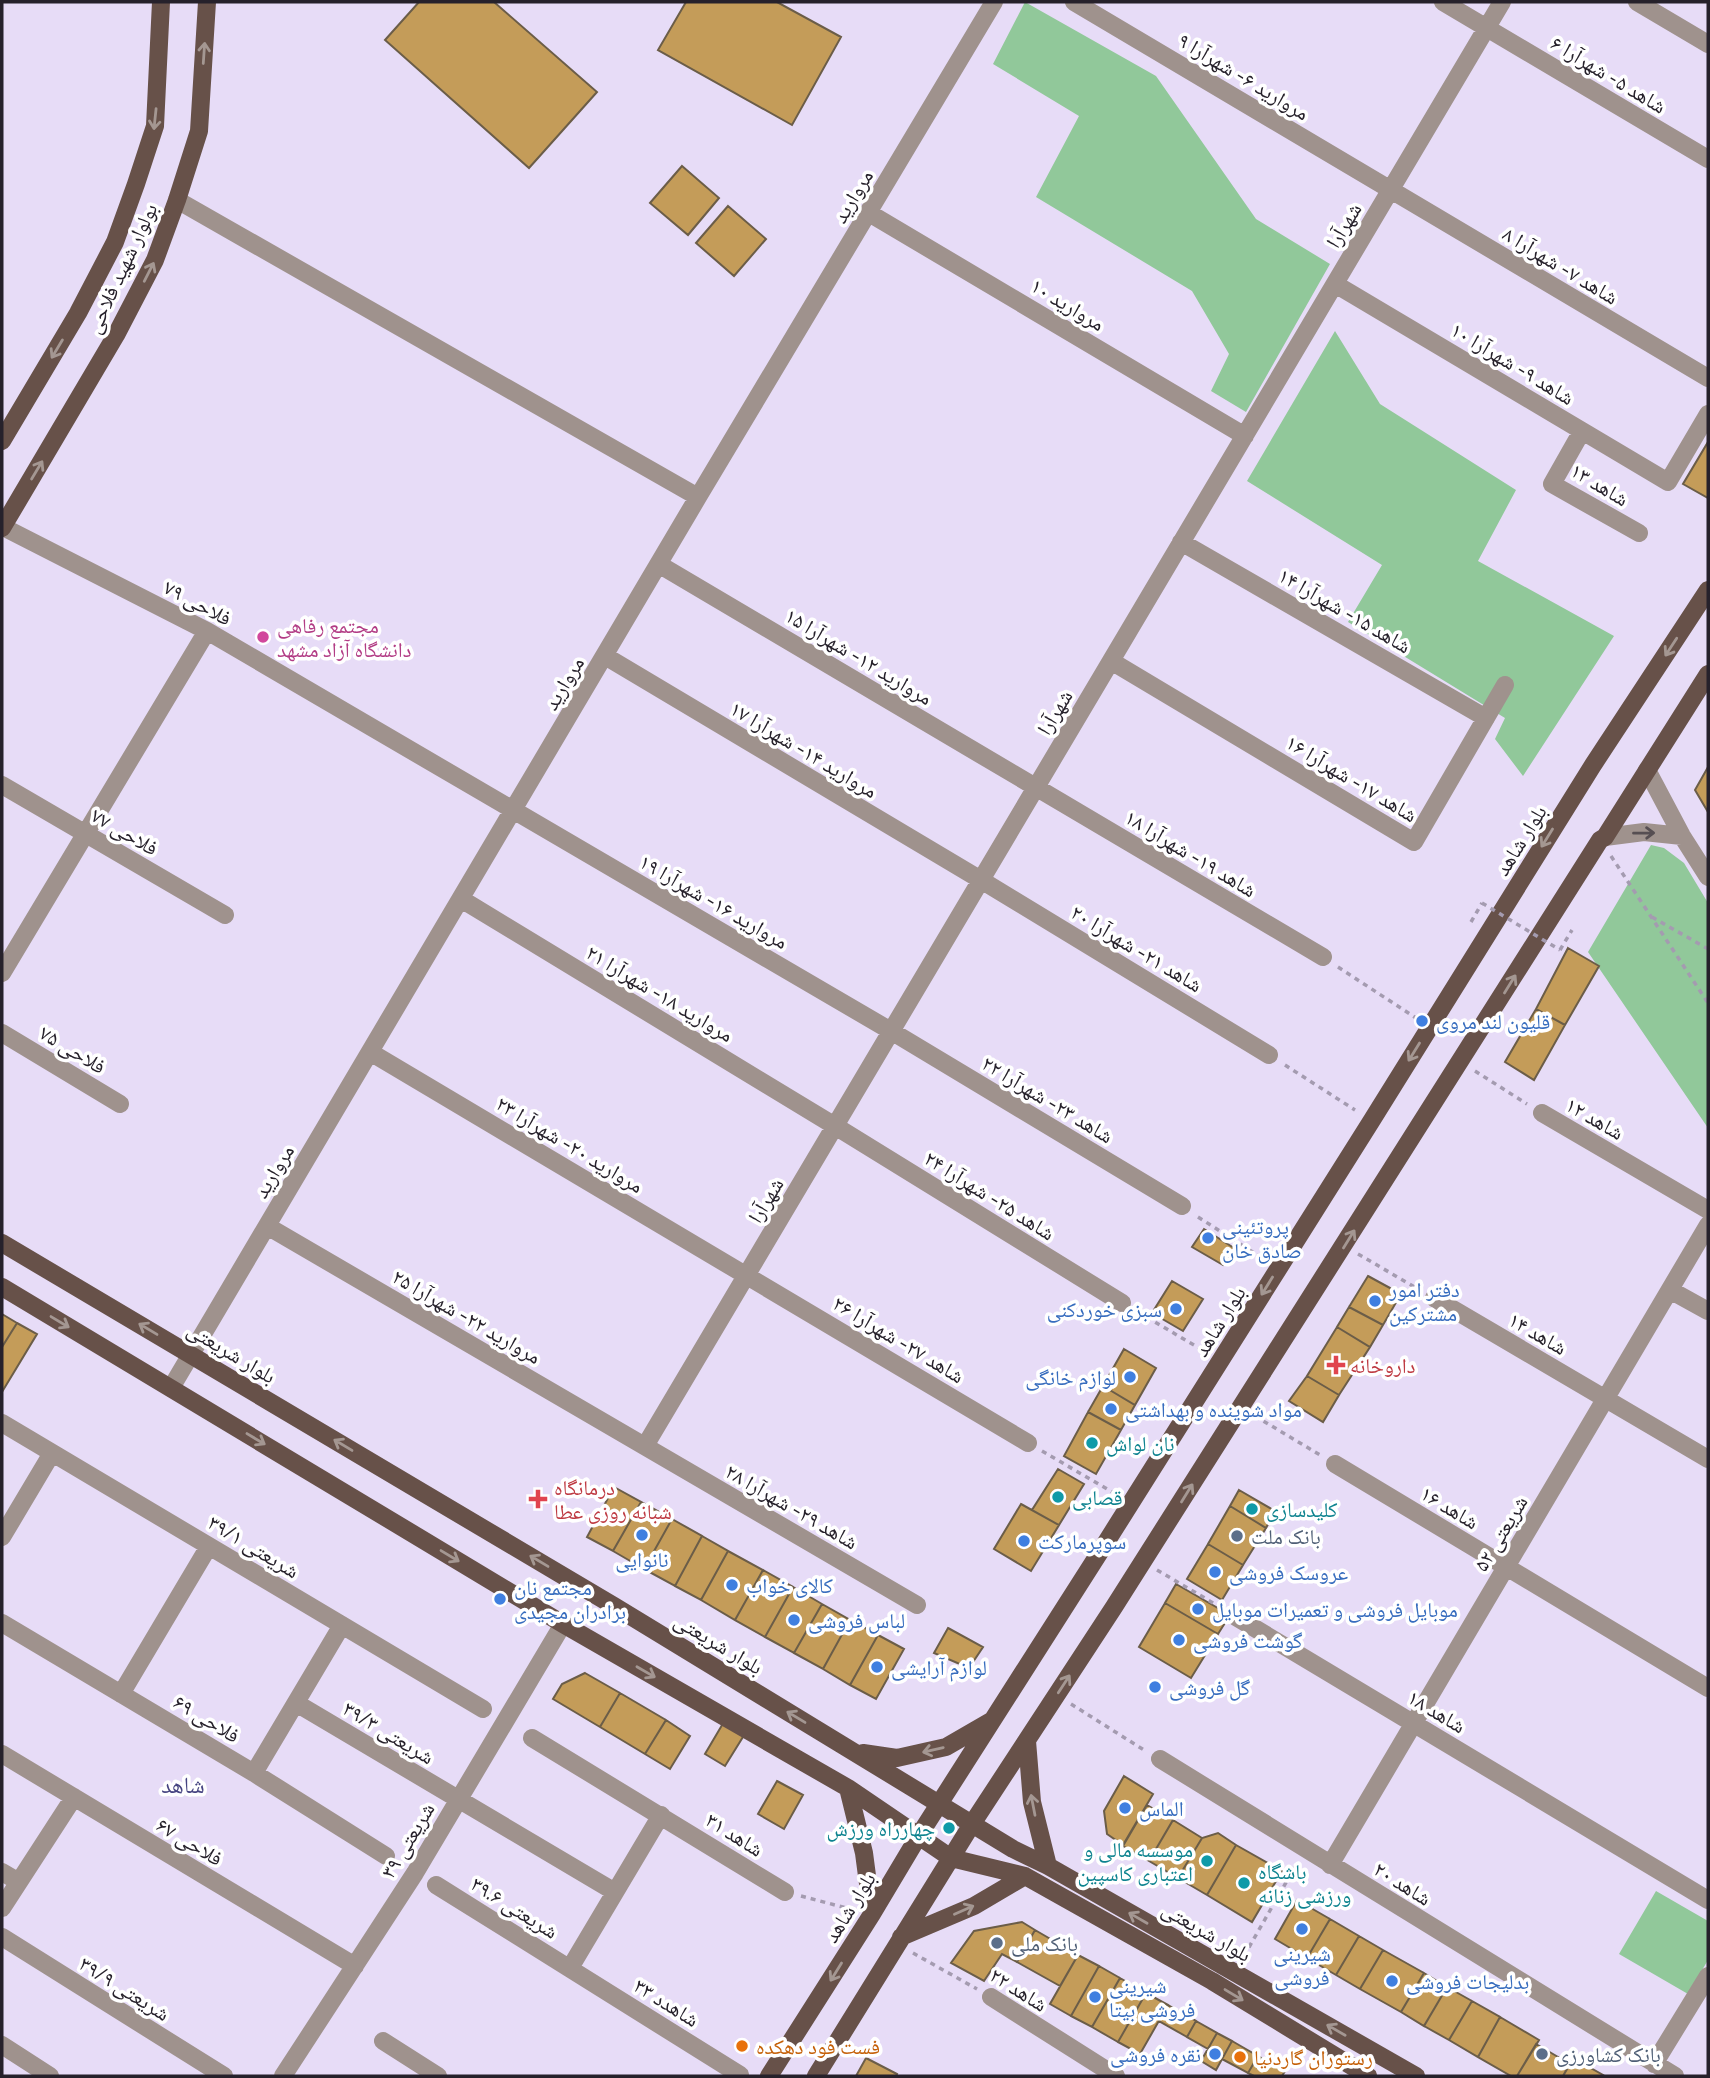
<svg xmlns="http://www.w3.org/2000/svg" width="1710" height="2078" font-family="'Titillium Web','Noto Naskh Arabic',sans-serif">
  <rect width="100%" height="100%" fill="#e7dcf7"/>
  <path fill="#91c89a" d="M1025,2L1156,76L1256,219L1330,264L1246,412L1211,391L1229,354L1192,291L1036,197L1079,116L993,64Z
    M1335,331L1380,404L1516,490L1478,561L1614,636L1523,776L1495,739L1505,718L1348,622L1382,565L1247,481Z
    M1651,845L1664,848L1684,863L1708,903V1128L1588,952Z
    M1656,1891L1708,1921V1960L1688,1994L1619,1954Z"/>
  <path fill="#c49c59" stroke="#6b5d48" stroke-width="2" d="M419,2H494L597,92L529,168L385,40Z
    M686,2H777L841,37L792,125L658,50Z
    M682,166L719,198L688,235L650,203Z
    M728,206L766,239L734,276L696,243Z
    M1708,442V498L1683,484Z
    M1708,767V812L1695,790Z
    M1568,948L1599,966L1565,1025L1536,1009Z
    M1536,1009L1565,1025L1534,1080L1505,1062Z
    M1204,1229L1234,1248L1223,1265L1192,1247Z
    M1368,1276L1401,1294L1383,1325L1349,1307Z
    M1172,1281L1203,1299L1183,1331L1152,1313Z
    M1349,1307L1383,1325L1370,1347L1337,1327Z
    M2,1314L17,1323L2,1347Z
    M17,1323L37,1334L2,1392V1347Z
    M1337,1327L1370,1347L1339,1395L1307,1376Z
    M1124,1349L1156,1368L1135,1405L1103,1386Z
    M1307,1376L1339,1395L1323,1422L1289,1401Z
    M1103,1386L1135,1405L1121,1430L1088,1412Z
    M1088,1412L1121,1430L1096,1474L1064,1456Z
    M1058,1469L1084,1484L1059,1525L1032,1510Z
    M614,1487L641,1502L613,1551L587,1537Z
    M1239,1490L1275,1511L1266,1528L1230,1506Z
    M641,1502L672,1519L644,1569L613,1551Z
    M1021,1504L1059,1525L1031,1571L994,1549Z
    M1230,1506L1266,1528L1243,1565L1208,1544Z
    M672,1519L702,1536L675,1586L644,1569Z
    M702,1536L728,1551L701,1600L675,1586Z
    M1208,1544L1243,1565L1222,1600L1187,1579Z
    M728,1551L763,1570L735,1620L701,1600Z
    M763,1570L793,1587L765,1637L735,1620Z
    M1176,1584L1230,1615L1218,1634L1165,1603Z
    M793,1587L822,1604L794,1653L765,1637Z
    M1165,1603L1218,1634L1191,1678L1139,1647Z
    M822,1604L850,1620L823,1669L794,1653Z
    M850,1620L878,1635L850,1685L823,1669Z
    M948,1628L983,1647L969,1668L934,1653Z
    M878,1635L904,1649L876,1699L850,1685Z
    M585,1673L620,1693L600,1727L553,1699L562,1684Z
    M620,1693L666,1720L645,1754L600,1727Z
    M666,1720L690,1736L670,1769L645,1754Z
    M725,1720L746,1732L725,1766L705,1754Z
    M1124,1776L1153,1794L1123,1845L1107,1834L1104,1811Z
    M777,1781L803,1795L784,1829L758,1814Z
    M1147,1805L1173,1820L1149,1861L1123,1846Z
    M1173,1820L1202,1838L1178,1878L1149,1861Z
    M1218,1833L1236,1845L1207,1895L1178,1878L1202,1838Z
    M1236,1845L1282,1871L1252,1922L1207,1895Z
    M1297,1900L1330,1919L1307,1958L1275,1939Z
    M1330,1919L1359,1936L1336,1975L1307,1958Z
    M1022,1922L1035,1930L1017,1962L1002,1954L984,1981L951,1963L974,1931Z
    M1035,1930L1078,1955L1060,1986L1017,1962Z
    M1359,1936L1383,1950L1360,1989L1336,1975Z
    M1383,1950L1424,1973L1401,2012L1360,1989Z
    M1078,1955L1099,1966L1071,2016L1050,2004Z
    M1099,1966L1120,1978L1092,2027L1071,2016Z
    M1424,1973L1447,1987L1424,2026L1401,2012Z
    M1120,1978L1146,1993L1118,2042L1092,2027Z
    M1447,1987L1472,2001L1449,2040L1424,2026Z
    M1146,1993L1168,2005L1140,2054L1118,2042Z
    M1472,2001L1500,2017L1478,2057L1449,2040Z
    M1168,2005L1196,2021L1187,2037L1159,2021Z
    M1500,2017L1539,2040L1517,2076H1511L1478,2057Z
    M1196,2021L1217,2033L1208,2049L1187,2037Z
    M1217,2033L1232,2041L1216,2070L1201,2061Z
    M1232,2041L1258,2056L1248,2073L1222,2059Z
    M1536,2044L1570,2064L1563,2076H1517Z
    M1258,2056L1285,2071L1282,2076H1254L1248,2073Z
    M866,2058L897,2074L896,2076H856Z
    M1573,2058L1603,2075L1602,2076H1563Z"/>
  <g fill="none" stroke-linecap="round" stroke-linejoin="round">
    <path stroke="#a49bb0" stroke-width="3.5" stroke-dasharray="5 5" stroke-linecap="butt" d="M1611,856L1708,1003
      M1652,917L1708,949
      M1471,922L1482,903
      M1560,950L1572,930
      M1338,967L1416,1018
      M1285,1065L1355,1110
      M1475,1071L1527,1104
      M1198,1217L1262,1258
      M1358,1254L1418,1289
      M1138,1312L1204,1351
      M1255,1416L1320,1455
      M1042,1451L1114,1493
      M1157,1570L1220,1607
      M1071,1704L1144,1750
      M801,1896L854,1910
      M913,1953L977,1989
      M1244,1956L1296,1865"/>
    <path stroke="#9f928d" stroke-width="18" d="M1074,2L1708,378
      M1443,2L1708,159
      M1637,2L1708,44
      M177,200L698,497
      M869,213L1245,436
      M1335,284L1668,482L1708,414
      M1582,431L1552,484L1639,533
      M3,527L207,631L891,1031L1182,1206
      M1181,542L1486,718
      M660,565L1323,957
      M605,656L981,880L1269,1055
      M1111,661L1414,842L1505,685
      M1647,770L1682,836L1708,877
      M2,785L225,915
      M1605,837L1644,832L1682,836
      M461,899L835,1126L1122,1303
      M2,973L207,631
      M2,1033L120,1104
      M370,1052L1028,1443
      M1542,1113L1708,1210
      M267,1226L917,1605
      M1670,1290L1708,1311
      M1434,1298L1708,1459
      M171,1388L698,497L994,2
      M2,1423L483,1709
      M645,1446L1502,2
      M1335,1464L1708,1688
      M2,1537L52,1453
      M1236,1617L1708,1900
      M2,1623L254,1773L386,1856
      M121,1694L209,1546
      M296,1703L615,1892
      M532,1738L785,1892
      M2,1754L355,1966
      M1160,1759L1675,2076
      M254,1773L342,1625
      M1330,1865L1708,1225
      M2,1872L19,1882
      M436,1885L740,2075
      M2,1908L74,1797
      M2,1937L224,2076
      M570,1968L661,1815
      M991,1997L1116,2076
      M383,2041L438,2076
      M2,2045L50,2076
      M1654,2064L1708,1976
      M283,2076L415,1873L563,1624"/>
    <path stroke="#675149" stroke-width="18" d="M2,441L78,313L115,242L136,184L155,126L161,2
      M2,528L116,335L155,260L177,200L199,131L207,2
      M2,1243L614,1606L1013,1849L1048,1866L1416,2076
      M2,1287L563,1624L848,1788L951,1858L1025,1876L1212,1981L1368,2076
      M1027,1741L1032,1802L1048,1866
      M863,1753L897,1758L946,1747L991,1721
      M848,1788L864,1853L872,1914
      M901,1937L974,1906L1025,1876
      M769,2076L872,1914L918,1837L1105,1544L1372,1120L1593,765L1708,590
      M816,2076L972,1824L1114,1607L1600,840L1605,837L1708,674"/>
    <path stroke="#a49bb0" stroke-width="3.5" stroke-dasharray="5 5" stroke-linecap="butt" d="M1482,903L1560,950"/>
  </g>
  <defs><path id="oneway-shaft" d="M-6 0H5M1.5-3L5.5 0L1.5 3" fill="none" stroke-width="1.6" stroke-linecap="round" stroke-linejoin="round" transform="scale(1.75)"/></defs>
  <g stroke="#a49792">
    <use href="#oneway-shaft" transform="translate(204 53) rotate(-86)"/>
    <use href="#oneway-shaft" transform="translate(155 119) rotate(96)"/>
    <use href="#oneway-shaft" transform="translate(149 272) rotate(-63)"/>
    <use href="#oneway-shaft" transform="translate(57 349) rotate(121)"/>
    <use href="#oneway-shaft" transform="translate(37 470) rotate(-59)"/>
    <use href="#oneway-shaft" transform="translate(1671 647) rotate(123)"/>
    <use href="#oneway-shaft" transform="translate(1547 838) rotate(122)"/>
    <use href="#oneway-shaft" transform="translate(1510 984) rotate(-58)"/>
    <use href="#oneway-shaft" transform="translate(1414 1052) rotate(122)"/>
    <use href="#oneway-shaft" transform="translate(1349 1239) rotate(-58)"/>
    <use href="#oneway-shaft" transform="translate(1267 1286) rotate(122)"/>
    <use href="#oneway-shaft" transform="translate(60 1322) rotate(31)"/>
    <use href="#oneway-shaft" transform="translate(148 1329) rotate(-149)"/>
    <use href="#oneway-shaft" transform="translate(256 1439) rotate(31)"/>
    <use href="#oneway-shaft" transform="translate(343 1445) rotate(-149)"/>
    <use href="#oneway-shaft" transform="translate(1187 1493) rotate(-58)"/>
    <use href="#oneway-shaft" transform="translate(450 1556) rotate(31)"/>
    <use href="#oneway-shaft" transform="translate(539 1561) rotate(-149)"/>
    <use href="#oneway-shaft" transform="translate(646 1672) rotate(30)"/>
    <use href="#oneway-shaft" transform="translate(1064 1684) rotate(-57)"/>
    <use href="#oneway-shaft" transform="translate(796 1717) rotate(-149)"/>
    <use href="#oneway-shaft" transform="translate(933 1750) rotate(167)"/>
    <use href="#oneway-shaft" transform="translate(1033 1805) rotate(-101)"/>
    <use href="#oneway-shaft" transform="translate(964 1910) rotate(-24)"/>
    <use href="#oneway-shaft" transform="translate(1138 1918) rotate(-150)"/>
    <use href="#oneway-shaft" transform="translate(836 1972) rotate(122)"/>
    <use href="#oneway-shaft" transform="translate(1234 1995) rotate(31)"/>
    <use href="#oneway-shaft" transform="translate(1336 2030) rotate(-150)"/>
  </g>
  <use stroke="#564e52" href="#oneway-shaft" transform="translate(1644 833) rotate(-1)"/>
  <circle fill="#d1479c" stroke="#fff" stroke-width="2.5" cx="263" cy="637" r="7"/>
  <g fill="#3f7fe0" stroke="#fff" stroke-width="2.5">
    <circle cx="1422" cy="1021" r="7"/>
    <circle cx="1208" cy="1238" r="7"/>
    <circle cx="1375" cy="1301" r="7"/>
    <circle cx="1176" cy="1309" r="7"/>
    <circle cx="1130" cy="1377" r="7"/>
    <circle cx="1111" cy="1409" r="7"/>
    <circle cx="642" cy="1535" r="7"/>
    <circle cx="1024" cy="1541" r="7"/>
    <circle cx="1215" cy="1572" r="7"/>
    <circle cx="732" cy="1585" r="7"/>
    <circle cx="500" cy="1599" r="7"/>
    <circle cx="1198" cy="1609" r="7"/>
    <circle cx="794" cy="1620" r="7"/>
    <circle cx="1179" cy="1640" r="7"/>
    <circle cx="877" cy="1667" r="7"/>
    <circle cx="1155" cy="1687" r="7"/>
    <circle cx="1125" cy="1808" r="7"/>
    <circle cx="1302" cy="1929" r="7"/>
    <circle cx="1392" cy="1981" r="7"/>
    <circle cx="1095" cy="1997" r="7"/>
    <circle cx="1215" cy="2054" r="7"/>
  </g>
  <g fill="#e0444e" stroke="#fff" stroke-width="2.5">
    <path d="M1332.5 1354.5h7v7h7v7h-7v7h-7v-7h-7v-7h7z"/>
    <path d="M534.5 1488.5h7v7h7v7h-7v7h-7v-7h-7v-7h7z"/>
  </g>
  <g fill="#0f9aa8" stroke="#fff" stroke-width="2.5">
    <circle cx="1092" cy="1443" r="7"/>
    <circle cx="1058" cy="1497" r="7"/>
    <circle cx="1252" cy="1509" r="7"/>
    <circle cx="949" cy="1828" r="7"/>
    <circle cx="1207" cy="1861" r="7"/>
    <circle cx="1244" cy="1883" r="7"/>
  </g>
  <g fill="#5c6f8a" stroke="#fff" stroke-width="2.5">
    <circle cx="1237" cy="1536" r="7"/>
    <circle cx="997" cy="1943" r="7"/>
    <circle cx="1542" cy="2054" r="7"/>
  </g>
  <g fill="#e8710a" stroke="#fff" stroke-width="2.5">
    <circle cx="742" cy="2046" r="7"/>
    <circle cx="1240" cy="2057" r="7"/>
  </g>
  <g text-anchor="middle" dominant-baseline="central" stroke-width="7" stroke-linejoin="round" paint-order="stroke">
    <g font-size="21" fill="#26212b" stroke="#fff">
      <text transform="translate(1609 74) rotate(31)">شاهد ۵- شهرآرا ۶</text>
      <text transform="translate(1244 76) rotate(31)">مروارید ۶- شهرآرا ۹</text>
      <text transform="translate(852 196) rotate(-59)">مروارید</text>
      <text transform="translate(1343 225) rotate(-59)">شهرآرا</text>
      <text transform="translate(1561 265) rotate(31)">شاهد ۷- شهرآرا ۸</text>
      <text transform="translate(121 268) rotate(-65)">بولوار شهید فلاحی</text>
      <text transform="translate(1068 304) rotate(31)">مروارید ۱۰</text>
      <text transform="translate(1513 363) rotate(31)">شاهد ۹- شهرآرا ۱۰</text>
      <text transform="translate(1600 484) rotate(31)">شاهد ۱۳</text>
      <text transform="translate(198 602) rotate(28)">فلاحی ۷۹</text>
      <text transform="translate(1345 610) rotate(30)">شاهد ۱۵- شهرآرا ۱۴</text>
      <text transform="translate(859 656) rotate(31)">مروارید ۱۲- شهرآرا ۱۵</text>
      <text transform="translate(563 683) rotate(-59)">مروارید</text>
      <text transform="translate(1054 712) rotate(-59)">شهرآرا</text>
      <text transform="translate(804 749) rotate(31)">مروارید ۱۴- شهرآرا ۱۷</text>
      <text transform="translate(1352 778) rotate(31)">شاهد ۱۷- شهرآرا ۱۶</text>
      <text transform="translate(125 831) rotate(30)">فلاحی ۷۷</text>
      <text transform="translate(1520 840) rotate(-58)">بلوار شاهد</text>
      <text transform="translate(1191 853) rotate(31)">شاهد ۱۹- شهرآرا ۱۸</text>
      <text transform="translate(714 901) rotate(30)">مروارید ۱۶- شهرآرا ۱۹</text>
      <text transform="translate(1137 948) rotate(31)">شاهد ۲۱- شهرآرا ۲۰</text>
      <text transform="translate(660 993) rotate(31)">مروارید ۱۸- شهرآرا ۲۱</text>
      <text transform="translate(73 1049) rotate(31)">فلاحی ۷۵</text>
      <text transform="translate(1048 1099) rotate(31)">شاهد ۲۳- شهرآرا ۲۲</text>
      <text transform="translate(1595 1118) rotate(30)">شاهد ۱۲</text>
      <text transform="translate(570 1144) rotate(31)">مروارید ۲۰- شهرآرا ۲۳</text>
      <text transform="translate(273 1171) rotate(-59)">مروارید</text>
      <text transform="translate(990 1195) rotate(32)">شاهد ۲۵- شهرآرا ۲۴</text>
      <text transform="translate(765 1200) rotate(-59)">شهرآرا</text>
      <text transform="translate(467 1316) rotate(30)">مروارید ۲۲- شهرآرا ۲۵</text>
      <text transform="translate(1219 1321) rotate(-58)">بلوار شاهد</text>
      <text transform="translate(1538 1333) rotate(30)">شاهد ۱۴</text>
      <text transform="translate(899 1339) rotate(31)">شاهد ۲۷- شهرآرا ۲۶</text>
      <text transform="translate(232 1352) rotate(31)">بلوار شریعتی</text>
      <text transform="translate(792 1506) rotate(30)">شاهد ۲۹- شهرآرا ۲۸</text>
      <text transform="translate(1450 1507) rotate(31)">شاهد ۱۶</text>
      <text transform="translate(1500 1533) rotate(-59)">شریعتی ۵۲</text>
      <text transform="translate(254 1546) rotate(31)">شریعتی ۳۹/۱</text>
      <text transform="translate(719 1643) rotate(31)">بلوار شریعتی</text>
      <text transform="translate(1437 1711) rotate(31)">شاهد ۱۸</text>
      <text transform="translate(207 1718) rotate(31)">فلاحی ۶۹</text>
      <text transform="translate(389 1732) rotate(31)">شریعتی ۳۹/۳</text>
      <text transform="translate(735 1834) rotate(32)">شاهد ۳۱</text>
      <text transform="translate(407 1840) rotate(-59)">شریعتی ۳۹</text>
      <text transform="translate(190 1841) rotate(31)">فلاحی ۶۷</text>
      <text transform="translate(1403 1883) rotate(32)">شاهد ۲۰</text>
      <text transform="translate(515 1907) rotate(32)">شریعتی ۳۹.۶</text>
      <text transform="translate(849 1907) rotate(-58)">بلوار شاهد</text>
      <text transform="translate(1207 1931) rotate(30)">بلوار شریعتی</text>
      <text transform="translate(125 1988) rotate(32)">شریعتی ۳۹/۹</text>
      <text transform="translate(1019 1989) rotate(32)">شاهد ۲۲</text>
      <text transform="translate(667 2002) rotate(32)">شاهدد ۳۳</text>
    </g>
    <g font-size="21" fill="#b23c85" stroke="#fff" text-anchor="start">
      <text x="277" y="625">مجتمع رفاهی<tspan x="277" dy="24">دانشگاه آزاد مشهد</tspan></text>
    </g>
    <g font-size="21" fill="#366cbe" stroke="#fff" text-anchor="start">
      <text x="1436" y="1021">قلیون لند مروی</text>
      <text x="1222" y="1226">پروتئینی<tspan x="1222" dy="24">صادق خان</tspan></text>
      <text x="1389" y="1289">دفتر امور<tspan x="1389" dy="24">مشترکین</tspan></text>
      <text x="1162" y="1309" text-anchor="end">سبزی خوردکنی</text>
      <text x="1116" y="1377" text-anchor="end">لوازم خانگی</text>
      <text x="1125" y="1409">مواد شوینده و بهداشتی</text>
      <text x="1038" y="1541">سوپرمارکت</text>
      <text x="642" y="1559" text-anchor="middle">نانوایی</text>
      <text x="1229" y="1572">عروسک فروشی</text>
      <text x="746" y="1585">کالای خواب</text>
      <text x="514" y="1587">مجتمع نان<tspan x="514" dy="24">برادران مجیدی</tspan></text>
      <text x="1212" y="1609">موبایل فروشی و تعمیرات موبایل</text>
      <text x="808" y="1620">لباس فروشی</text>
      <text x="1193" y="1640">گوشت فروشی</text>
      <text x="891" y="1667">لوازم آرایشی</text>
      <text x="1169" y="1687">گل فروشی</text>
      <text x="1139" y="1808">الماس</text>
      <text x="1302" y="1953" text-anchor="middle">شیرینی<tspan x="1302" dy="24">فروشی</tspan></text>
      <text x="1406" y="1981">بدلیجات فروشی</text>
      <text x="1109" y="1985">شیرینی<tspan x="1109" dy="24">فروشی بیتا</tspan></text>
      <text x="1201" y="2054" text-anchor="end">نقره فروشی</text>
    </g>
    <g font-size="21" fill="#be3a42" stroke="#fff" text-anchor="start">
      <text x="1350" y="1365">داروخانه</text>
      <text x="554" y="1487">درمانگاه<tspan x="554" dy="24">شبانه روزی عطا</tspan></text>
    </g>
    <g font-size="21" fill="#0d838f" stroke="#fff" text-anchor="start">
      <text x="1106" y="1443">نان لواش</text>
      <text x="1072" y="1497">قصابی</text>
      <text x="1266" y="1509">کلیدسازی</text>
      <text x="935" y="1828" text-anchor="end">چهارراه ورزش</text>
      <text x="1193" y="1849" text-anchor="end">موسسه مالی و<tspan x="1193" dy="24">اعتباری کاسپین</tspan></text>
      <text x="1258" y="1871">باشگاه<tspan x="1258" dy="24">ورزشی زنانه</tspan></text>
    </g>
    <g font-size="21" fill="#4e5e75" stroke="#fff" text-anchor="start">
      <text x="1251" y="1536">بانک ملت</text>
      <text x="1011" y="1943">بانک ملی</text>
      <text x="1556" y="2054">بانک کشاورزی</text>
    </g>
    <g font-size="21" fill="#c56008" stroke="#fff" text-anchor="start">
      <text x="756" y="2046">فست فود دهکده</text>
      <text x="1254" y="2057">رستوران گاردنیا</text>
    </g>
    <g font-size="23" fill="#454380" stroke="#fff">
      <text x="183" y="1784">شاهد</text>
    </g>
  </g>
  <rect width="1710" height="2078" fill="none" stroke="#26212b" stroke-width="7"/>
</svg>
